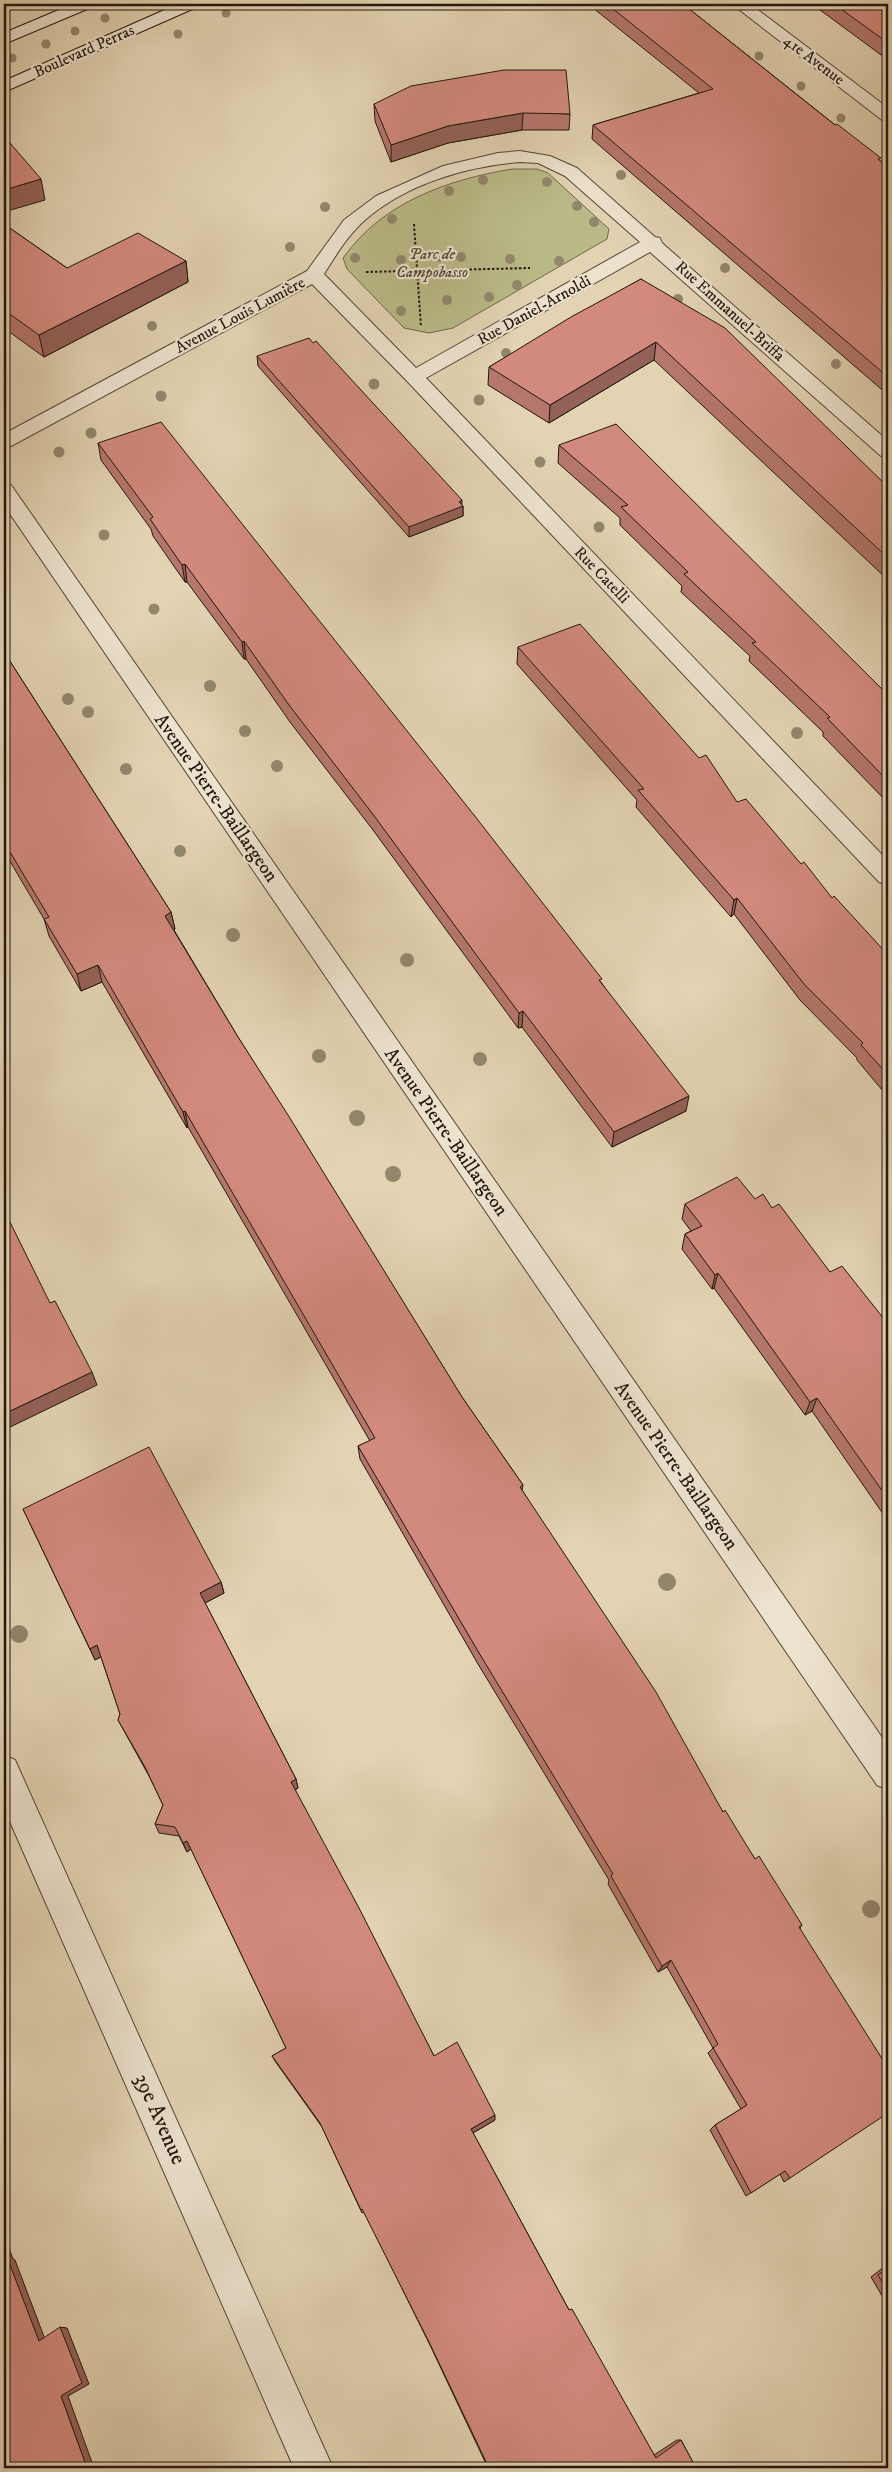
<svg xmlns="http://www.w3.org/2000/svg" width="892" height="2472" font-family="'IM FELL DW Pica',serif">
  <rect width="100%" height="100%" fill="#e3d3b3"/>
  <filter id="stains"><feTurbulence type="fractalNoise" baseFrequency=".004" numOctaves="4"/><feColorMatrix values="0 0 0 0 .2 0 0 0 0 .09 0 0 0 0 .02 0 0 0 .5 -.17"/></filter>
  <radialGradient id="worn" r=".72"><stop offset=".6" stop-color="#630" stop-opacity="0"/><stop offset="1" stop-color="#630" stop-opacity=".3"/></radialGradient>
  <path fill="#baba88" stroke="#6e684b" d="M512,169H537L548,173L609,229L607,239L453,328L429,333L404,328L347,269L343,258C383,202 447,180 512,169Z"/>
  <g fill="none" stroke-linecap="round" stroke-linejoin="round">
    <defs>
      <path id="street" d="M732,4H750L888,108V121L882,120Z
        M520,151L550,156L577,168L655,237L660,238L662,243L888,441V458L881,456L650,252L426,378L888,861V885L879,882L407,381L312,284L11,446L4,448V434L307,271L344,220L376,196L443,166L498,153ZM520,162L538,163L565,176L640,242L416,368L324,274C336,255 348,235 365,220C406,184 467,166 520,162Z
        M4,484L11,485L888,1746V1790L877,1785L4,505Z
        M4,1755L15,1760L333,2468H294L4,1808Z"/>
      <path id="secondary" d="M73,4H94L92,7L4,44V33Z
        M178,4H199L197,7L4,92V81Z"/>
    </defs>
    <use href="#street" stroke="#524637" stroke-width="2"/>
    <use href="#secondary" stroke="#21170e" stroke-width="2"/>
    <path stroke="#21170e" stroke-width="2" stroke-dasharray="2.5 2" stroke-linecap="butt" d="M414,224L421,327
      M366,272L530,268"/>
    <use href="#street" fill="#ede2ce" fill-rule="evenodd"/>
    <use href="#secondary" fill="#ede2ce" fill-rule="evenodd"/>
  </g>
  <g fill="#92876d">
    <circle cx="226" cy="13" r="4.5"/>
    <circle cx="105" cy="18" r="4.5"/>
    <circle cx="75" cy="31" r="4.5"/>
    <circle cx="178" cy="34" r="4.5"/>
    <circle cx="46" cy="44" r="4.5"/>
    <circle cx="759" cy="56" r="4.5"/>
    <circle cx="12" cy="58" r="4.5"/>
    <circle cx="801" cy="86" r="4.5"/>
    <circle cx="841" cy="118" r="4.5"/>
    <circle cx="621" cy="175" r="5"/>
    <circle cx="483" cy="180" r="5"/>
    <circle cx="547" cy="182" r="5"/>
    <circle cx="449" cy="191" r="5"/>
    <circle cx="577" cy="206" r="5"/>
    <circle cx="325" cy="207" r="5"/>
    <circle cx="392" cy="219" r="5"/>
    <circle cx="594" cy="222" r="5"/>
    <circle cx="290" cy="247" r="5"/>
    <circle cx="439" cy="257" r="5"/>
    <circle cx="461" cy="257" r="5"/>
    <circle cx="355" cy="258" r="5"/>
    <circle cx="510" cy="259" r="5"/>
    <circle cx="401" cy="260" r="5"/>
    <circle cx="559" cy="261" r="5"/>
    <circle cx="725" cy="268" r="5"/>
    <circle cx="517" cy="285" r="5"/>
    <circle cx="489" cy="297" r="5"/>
    <circle cx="678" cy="299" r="5"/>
    <circle cx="447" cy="300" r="5"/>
    <circle cx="401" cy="311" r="5"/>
    <circle cx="152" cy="326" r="5"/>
    <circle cx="506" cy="353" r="5"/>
    <circle cx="836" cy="364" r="5"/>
    <circle cx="374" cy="384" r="5.5"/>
    <circle cx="161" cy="396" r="5.5"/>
    <circle cx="479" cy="400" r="5.5"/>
    <circle cx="91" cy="433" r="5.5"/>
    <circle cx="59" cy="452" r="5.5"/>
    <circle cx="540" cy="462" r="5.5"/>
    <circle cx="599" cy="527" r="5.5"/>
    <circle cx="104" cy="535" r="5.5"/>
    <circle cx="154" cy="609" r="5.5"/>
    <circle cx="210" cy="686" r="6"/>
    <circle cx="68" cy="699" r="6"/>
    <circle cx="88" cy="712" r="6"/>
    <circle cx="245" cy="731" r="6"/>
    <circle cx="797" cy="733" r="6"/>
    <circle cx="277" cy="766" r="6"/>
    <circle cx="126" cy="769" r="6"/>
    <circle cx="180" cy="851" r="6"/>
    <circle cx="233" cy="935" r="7"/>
    <circle cx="407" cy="960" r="7"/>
    <circle cx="319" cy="1056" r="7"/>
    <circle cx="480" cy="1059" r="7"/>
    <circle cx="357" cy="1118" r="8"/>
    <circle cx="393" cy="1174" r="8"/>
    <circle cx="667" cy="1582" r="9"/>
    <circle cx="19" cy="1634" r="9"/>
    <circle cx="871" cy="1909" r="9"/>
  </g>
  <path fill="#b5776c" stroke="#21170e" d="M588,4H683L888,167V395L592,139L593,125L699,93Z
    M812,4H888V60Z
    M374,104L570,114L569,130H522L448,143L391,162L375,121Z
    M4,224L67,268L186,261L188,282L44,357L4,328Z
    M641,279L888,487V580L654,360L549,423L488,385L489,367Z
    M257,356L462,505L463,506V516L409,537L258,366Z
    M98,443L601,982L686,1111L612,1147L522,1027L518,1028L373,830L290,722L246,659H244L187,582H185L153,536L151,529L101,460Z
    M559,445L888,695V803L823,736V732L749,661L750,656L681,592L682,586L620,525V518L558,463Z
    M518,647L737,802L801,864L832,898L888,955V1097L857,1060V1058L800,1000L734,914L731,917L636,807L637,800L517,664Z
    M4,652L171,912L175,929L174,930L238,1037L462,1397L523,1485L522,1490L723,1812L755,1859L802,1925L800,1928L790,2178L784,2182L780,2174L746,2196L710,2130L715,2125L741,2109L708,2053L713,2048L667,1967L658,1972L608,1884L609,1880L478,1664L360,1459L358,1446L370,1441L188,1127L187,1128L102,982L81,991L49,936L44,919L4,851Z
    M755,1199L772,1208L830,1272L888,1324V1521L812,1411L805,1415L714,1288L712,1289L682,1249L685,1234L691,1231L682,1219L685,1204Z
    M23,1509L221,1582L224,1593L205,1603L296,1779L298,1788L295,1790L434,2056L495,2120L473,2133L569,2310L654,2455L677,2440H681L696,2468H488L429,2343L364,2212L362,2213L322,2127L275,2061L272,2056L286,2048L191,1849L187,1852L179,1836L159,1833L155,1824L163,1805L149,1776L118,1720L120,1714L101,1657L95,1660Z
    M888,2264V2306L871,2277Z"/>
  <path fill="#946158" stroke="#21170e" d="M523,113L522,130L448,143L391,162V145L448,126Z
    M41,179L45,200L4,212V190Z
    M186,261L188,282L44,357L39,335Z
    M656,342L654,360L549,423L550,405Z
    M462,500V507L463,506V516L409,537V527Z
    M185,564L187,582H185L182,565Z
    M244,641L246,659H244L242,642Z
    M737,898L734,914L731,917L734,900Z
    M171,912L175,929L168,933L165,916Z
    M98,965L102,982L81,991L77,974Z
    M523,1011L522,1027L518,1028L519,1013Z
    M689,1096L686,1111L612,1147L614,1132Z
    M185,1111L188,1127L187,1128L183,1112Z
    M718,1273L714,1288L712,1289L715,1275Z
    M92,1372L97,1385L4,1430V1414Z
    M817,1398L812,1411L805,1415L810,1402Z
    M221,1582L224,1593L203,1604L200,1593Z
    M97,1645L102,1656L95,1660L90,1649Z
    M296,1779L298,1788L293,1792L291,1782Z
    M187,1841L191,1849L187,1852L183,1843Z
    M671,1960L667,1967L658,1972L662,1966Z
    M495,2115V2120L471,2134V2129Z
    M4,2235L13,2259L15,2260L46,2342L39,2341L4,2253Z
    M60,2327L67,2328L89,2384L68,2396L94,2468H87L61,2396Z"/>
  <path fill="#d38a7e" stroke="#21170e" d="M607,4H683L835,125L837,124L881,158L878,159L888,167V377L593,125L713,89Z
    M834,4H888V43Z
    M504,70H566L570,114L523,113L448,126L391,145L374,104L411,86Z
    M4,136L41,179L4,190Z
    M4,224L67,268L138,233L186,261L39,335L4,310Z
    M641,279L725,328L888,487V558L656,342L550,405L489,367L571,317Z
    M309,338L313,343L316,341L462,500L459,502L463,506L409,527L257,356Z
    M161,422L474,815L602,979L599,980L689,1096L614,1132L523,1011L519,1013L372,813L289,705L244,641L242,642L185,564L182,565L150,519L153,517L98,443Z
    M616,424L888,695V781L827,718L830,717L752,643L756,642L684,574L688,572L621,507L628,505L559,445Z
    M580,624L699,758L706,755L737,802L746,799L801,864L804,862L832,898L834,896L888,955V1075L861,1045L863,1043L804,984L737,898L734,900L638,790L644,789L518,647Z
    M4,652L171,912L165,916L238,1037L288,1115L462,1397L523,1485L520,1487L656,1692L723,1812L725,1810L755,1859L759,1856L802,1925L799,1927L888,2068V2113L790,2178L785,2171L751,2193L715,2125L747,2105L713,2048L718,2044L671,1960L662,1966L611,1876L613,1874L479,1653L358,1446L375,1438L185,1111L183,1112L98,965L77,974L44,919L49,917L4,842Z
    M737,1177L755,1199L763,1194L772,1208L779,1204L830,1272L842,1266L888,1324V1499L817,1398L810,1402L718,1273L715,1275L685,1234L702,1226L685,1204Z
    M4,1210L50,1303L55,1301L92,1372L4,1414Z
    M149,1447L221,1582L200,1593L296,1779L291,1782L359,1908L434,2056L457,2042L495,2115L471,2129L569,2310L572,2309L656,2458L681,2440L696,2468H489L429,2342L362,2209L361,2210L320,2123L272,2056L286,2048L187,1841L183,1843L175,1827L155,1824L163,1805L145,1767L118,1720L120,1714L97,1645L90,1649L23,1509Z
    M4,2253L5,2258L7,2257L39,2341L60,2327L82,2383L61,2396L87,2468H4Z
    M888,2268V2292L878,2275Z"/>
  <g text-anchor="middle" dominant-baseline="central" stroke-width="4.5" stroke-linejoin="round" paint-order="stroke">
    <g font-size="16" fill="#21170e" stroke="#ede2ce">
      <text transform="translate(84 51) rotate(-24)">Boulevard Perras</text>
      <text transform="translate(814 60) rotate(37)">41e Avenue</text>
      <text transform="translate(534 310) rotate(-29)">Rue Daniel-Arnoldi</text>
      <text transform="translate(730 311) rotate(42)">Rue Emmanuel-Briffa</text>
      <text transform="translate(240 315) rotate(-28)">Avenue Louis Lumière</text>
      <text transform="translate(602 575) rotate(46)">Rue Catelli</text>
    </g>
    <g font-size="16" font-style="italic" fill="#4f4833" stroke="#ede2ce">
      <text x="432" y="254">Parc de<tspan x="432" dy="18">Campobasso</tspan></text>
    </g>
    <g font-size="19" fill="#21170e" stroke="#ede2ce">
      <text transform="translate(216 798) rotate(55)">Avenue Pierre-Baillargeon</text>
      <text transform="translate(446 1132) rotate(55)">Avenue Pierre-Baillargeon</text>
      <text transform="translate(676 1466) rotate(55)">Avenue Pierre-Baillargeon</text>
    </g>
    <g font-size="22" fill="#21170e" stroke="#ede2ce">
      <text transform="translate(160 2119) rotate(66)">39e Avenue</text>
    </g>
  </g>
  <rect width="892" height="2472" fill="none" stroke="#e3d3b3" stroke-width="20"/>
  <rect x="5" y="5" width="882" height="2462" fill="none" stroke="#21170e" stroke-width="2.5"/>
  <rect x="10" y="10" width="872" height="2452" fill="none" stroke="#21170e"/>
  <rect width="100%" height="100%" filter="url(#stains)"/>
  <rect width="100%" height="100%" fill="url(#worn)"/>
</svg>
